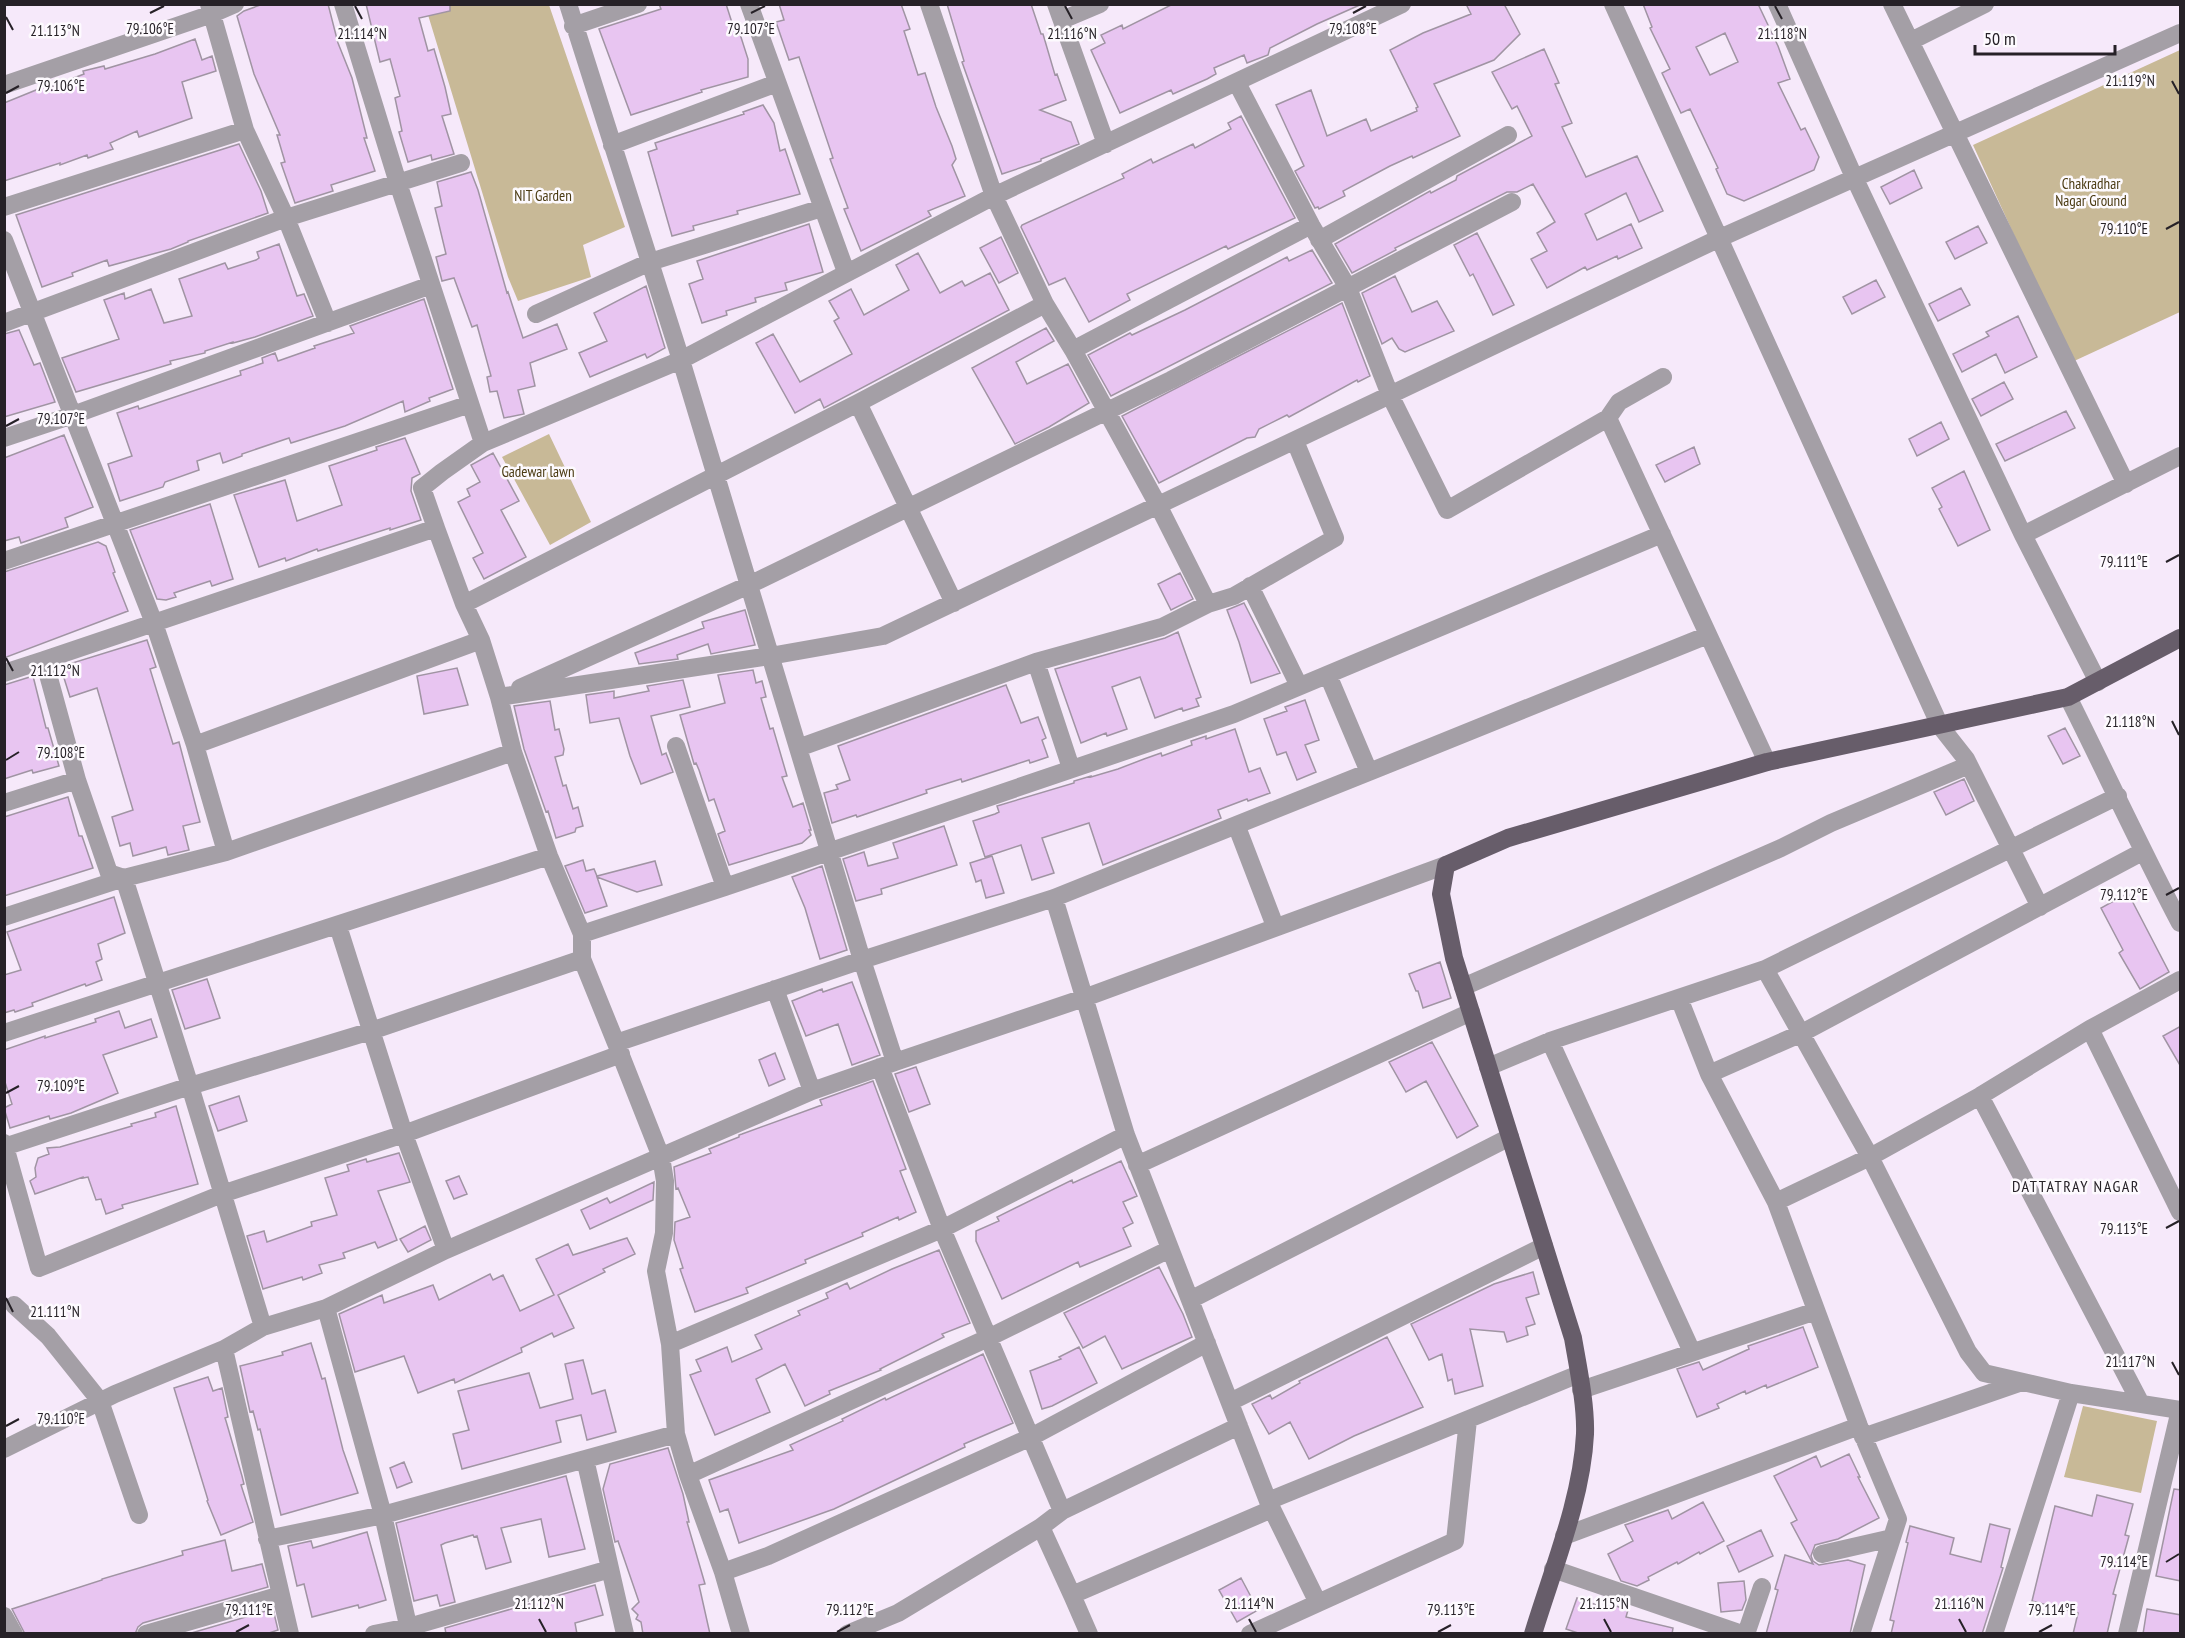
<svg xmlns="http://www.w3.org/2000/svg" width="2185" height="1638" font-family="'PT Sans Narrow',sans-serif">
  <rect width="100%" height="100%" fill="#f6e9fa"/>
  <path fill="#c8b997" d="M425,5H549L625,227L583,245L591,277L518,301L508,277Z
    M2180,50V312L2072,362L1973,145Z
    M549,434L591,522L550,545L502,457Z
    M2083,1406L2157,1421L2141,1493L2064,1477Z"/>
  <path fill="#e8c5f1" stroke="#a094a3" stroke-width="1.5" fill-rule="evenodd" d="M263,4H328L338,43L352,78L367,138H364L375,171L331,185L333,191L295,203L281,163L285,162L277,135H280L254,74L237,16L244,11Z
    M366,4H450V11L419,18L428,51L434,49L445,87L451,114L442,116L454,154L432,160L431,155L408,162L399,132L402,131L395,98L400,96L390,59L380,62Z
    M659,4H726L735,32L739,31L748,59V77L701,90L702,92L631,115L599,29L661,9Z
    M779,4H901L910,29L904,31L918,75L925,73L936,107L952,146L956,159L952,165L965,196L928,211L931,216L861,251L844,209L848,208L830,159L833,158L799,57L789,60L776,22L784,20Z
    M947,4H1031L1041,34H1043L1055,75L1057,74L1066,100L1040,110L1071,122L1079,144L1041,159V161L1002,174L962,62L964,61Z
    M1173,4H1362L1317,24L1270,48L1268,55L1247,63L1244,55L1214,68L1216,74L1207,79L1173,94L1171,90L1120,113L1091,50L1105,43L1101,35L1122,25L1123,29Z
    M1466,4H1504L1520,34L1494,60L1434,84L1460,136L1413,158L1412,156L1390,166L1343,191L1345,196L1319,209L1318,207L1315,208L1295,171L1304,166L1276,105L1311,90L1327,136L1366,119L1371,131L1417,111L1416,108L1418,107L1390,50L1423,33L1471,14Z
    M1643,4H1758L1778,46L1790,79L1778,83L1801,130L1805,128L1819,157L1814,170L1744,201L1727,194L1716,169L1718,168L1690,109L1681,113L1662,73L1670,69L1650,28L1652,27ZM1725,33L1738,62L1710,75L1696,47Z
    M195,39L202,60L212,56L216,71L182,82L192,118L139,137L137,131L110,143L113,149L88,158L87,155L60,165V163L4,181V103L46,86L48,88L84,74L83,71L104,66L105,69L155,54Z
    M1544,49L1559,83L1555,84L1572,123L1562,127L1586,177L1637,156L1663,211L1639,222L1626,193L1585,214L1597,240L1631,224L1642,248L1618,259L1617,256L1587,270L1585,267L1547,288L1531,259L1547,251L1537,233L1555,222L1533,184L1517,192H1507L1395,248L1396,250L1352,273L1335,244L1430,191L1431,193L1456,180L1457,176L1532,136L1517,106L1512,109L1492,72Z
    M763,105L774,123L780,151L785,149L800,194L737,211L738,214L693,226L694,230L672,236L648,152L657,149L655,143L744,114L743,112Z
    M1241,116L1295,218L1228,249L1226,246L1127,294L1130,300L1089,322L1065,278L1049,285L1021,227L1022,225L1124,178L1122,174L1151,159L1153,163L1193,144L1195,148L1231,129L1228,123Z
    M239,144L261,191L268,213L188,241V242L171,249L109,266L107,260L72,273L73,276L42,287L16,215Z
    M1914,170L1922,188L1890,204L1881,187Z
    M471,172L478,190L507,293L508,292L523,338L557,324L567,349L530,363L535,386L518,390L524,414L504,418L497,391L490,392L487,377L491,376L477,325L472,327L454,278L442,281L436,257L446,254L435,208L442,206L437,182Z
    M809,224L823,272L785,283L787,290L755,298L756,302L726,311L727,315L702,323L689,284L703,279L697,261Z
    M1978,226L1987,243L1955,259L1946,242Z
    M1477,233L1514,305L1493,315L1473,274L1470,276L1454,245Z
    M1001,237L1018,273L999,283L980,248Z
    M279,244L297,296L304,294L313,316L255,337L233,343V342L205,351V353L170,361L171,364L76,392L62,358L119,339L104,300L124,293L125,299L151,289L164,323L192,316L179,279L225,263L228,269L256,260L259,258L257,252Z
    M1312,250L1332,283L1111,396L1088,355L1130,333L1132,335L1185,310L1287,257L1289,261Z
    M918,253L940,293L962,281L965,286L990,273L1009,310L824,408L820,399L795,413L756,343L773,334L800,382L852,354L834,321L839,318L829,301L851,289L864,315L909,290L896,265Z
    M1395,276L1412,312L1437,301L1454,331L1405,352L1399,349L1392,338L1382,344L1362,293Z
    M1876,280L1885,297L1852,314L1843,297Z
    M646,286L665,348L647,358L645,354L590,377L579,353L607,341L594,313Z
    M1961,288L1970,305L1938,321L1929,304Z
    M424,299L453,389L429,398L430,401L405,412L403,401L345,426L291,443L289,438L242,454V456L223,463L220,453L197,461L199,470L165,482L163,487L120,501L108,464L132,456L117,413L138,406L139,409L241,375L240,371L263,363L262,358L275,353L278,361L315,348L314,346L354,333L350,326Z
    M1342,303L1370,376L1358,382L1357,380L1289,417L1287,415L1259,429L1255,437L1247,438L1159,483L1122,416Z
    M2018,316L2037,357L2005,373L1996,354L1962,372L1953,354L1989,336L1986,332Z
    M1046,328L1054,341L1016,362L1027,384L1068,364L1089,403L1049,427L1015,444L972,368Z
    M19,330L34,365L40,363L55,402L4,417V334Z
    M2004,382L2013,399L1981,416L1972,399Z
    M2066,411L2075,428L2005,461L1996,444Z
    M1941,422L1949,439L1917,456L1909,439Z
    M64,435L93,507L65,518L68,527L21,543L19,537L4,541V458Z
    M405,438L420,474L412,478L411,491L421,520L390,530V528L318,551L317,549L286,561L285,558L259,567L234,495L285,480L297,521L342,505L329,466L377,450L376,447Z
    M1694,447L1700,464L1665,482L1656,465Z
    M493,453L519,501L501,510L526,557L484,579L473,558L483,553L458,502L470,496L467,489L480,482L471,465Z
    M1964,471L1990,530L1958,546L1939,509L1942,507L1932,488Z
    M210,504L233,579L212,586L210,581L174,593L176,597L166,600L157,599L130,530Z
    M98,542L106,546L115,572L113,573L128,611L4,658V572Z
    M1180,573L1193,599L1171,610L1158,584Z
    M1244,603L1280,673L1251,683L1239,642L1227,610Z
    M745,610L755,645L711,654L708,644L677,655L678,659L639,664L635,653L704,628L702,622Z
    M1178,632L1201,697L1196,699L1199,706L1183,711L1182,708L1155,718L1140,677L1112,687L1127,729L1107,736L1106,733L1081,743L1055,669L1165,638Z
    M147,640L156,667L150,669L173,744L179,742L200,822L183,826L189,850L168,855L166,847L133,856L130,843L120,846L112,817L133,810L97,688L70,697L64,678L69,664Z
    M457,668L468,705L424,714L417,676Z
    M753,670L756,683L762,681L766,697L761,698L770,729L773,728L787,776L782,777L793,807L803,803L811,830H809L811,835L802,843L729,865L718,834L725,831L714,799L709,801L699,770L696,763L694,764L680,715L725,703L718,675Z
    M33,676L46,728H48L59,766L33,773L32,770L4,779V685Z
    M683,680L690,707L651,716L662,755L666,753L673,772L641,784L630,756L619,718L590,723L586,695L614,691V698L649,691L647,686Z
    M1006,685L1021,723L1038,717L1046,738L1042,740L1048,757L1030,763L1029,760L962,782L961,779L926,790L927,793L857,817L856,815L832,823L824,793L838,789L836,785L850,780L838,746Z
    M1305,700L1319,740L1305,745L1316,772L1297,780L1286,752L1277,755L1264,719L1287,711L1285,707Z
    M550,701L555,730L559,729L564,749L563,755L555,757L563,786L566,785L573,809L578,807L583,826L576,828L575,832L556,838L548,811L546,812L524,749L514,706Z
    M2065,728L2080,756L2063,764L2048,736Z
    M1235,729L1249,772L1260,768L1270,793L1248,801L1247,799L1218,810L1221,818L1103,865L1089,823L1042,838L1054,873L1032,880L1021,845L985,857L973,821L995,814L999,812L997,806L1074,783V781L1091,776V777L1118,769L1144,759L1161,753L1162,756L1192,745L1191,741L1206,736V739Z
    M1964,779L1974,801L1946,815L1934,792Z
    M68,797L79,836H82L93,868L4,896V817Z
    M944,826L957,865L881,889L882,894L856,901L843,859L864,852L868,866L898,858L893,843Z
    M992,856L1004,893L986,898L981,880L976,882L970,863Z
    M583,860L586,871L594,869L597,876L655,861L662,885L637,892L597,877L607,906L585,913L565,866Z
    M822,866L847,950L820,959L805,908L792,877Z
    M2128,893L2169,972L2140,989L2119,953L2123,950L2101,908Z
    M114,897L125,933L98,944L102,959L96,962L102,980L86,986L85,984L32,1003L33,1006L15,1012L14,1010L4,1013V975L21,970L7,932Z
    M1440,962L1451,998L1423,1008L1418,991H1416L1409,974Z
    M207,979L220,1018L185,1029L172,990Z
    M852,982L880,1055L852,1065L838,1024L806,1036L792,1001L822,989L823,992Z
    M119,1011L125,1028L151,1019L157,1037L103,1055L118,1093L71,1113L50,1119L49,1116L10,1128L4,1108L12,1104L4,1079V1050L45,1036V1038L96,1022L95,1019Z
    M2181,1026V1067L2163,1036Z
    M1432,1042L1478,1126L1457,1138L1426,1081L1406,1092L1389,1062Z
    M775,1053L785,1079L769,1086L759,1060Z
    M916,1067L930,1104L909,1112L895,1074Z
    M873,1081L906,1169L900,1171L916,1212L899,1220L898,1217L862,1233L863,1236L805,1260L806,1263L746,1288L748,1293L695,1312L680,1269L683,1268L674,1240L675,1222L690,1217L678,1188L676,1189L674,1167L711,1153L709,1149L739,1137V1135L742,1134L822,1105L820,1100Z
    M239,1096L247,1121L218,1131L209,1106Z
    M176,1106L198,1184L122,1205L123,1208L106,1214L101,1199L96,1200L88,1177L83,1178V1177L35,1194L30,1181L36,1177L35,1168L38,1158L49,1154L47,1148L60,1147L132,1126L131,1124L156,1117L155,1113Z
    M399,1153L410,1182L378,1191L397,1240L378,1248L375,1242L343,1253L345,1258L319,1265L322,1273L303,1280L302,1277L263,1289L247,1236L264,1231L267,1242L312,1226L311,1222L337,1215L325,1178L349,1171L347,1165L366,1159L367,1162Z
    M1121,1161L1137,1196L1123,1202L1133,1223L1123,1228L1131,1246L1080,1267L1078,1262L1002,1299L976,1241V1231L999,1221L997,1217L1072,1180L1073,1183Z
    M459,1176L467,1194L454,1199L446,1181Z
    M654,1182L653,1200L590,1229L581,1210L607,1198L610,1203Z
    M425,1226L431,1240L408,1252L400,1239Z
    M627,1238L635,1254L603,1269L605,1272L558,1295L574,1328L554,1337L552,1333L521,1348L522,1352L455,1383L454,1379L418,1393L404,1356L355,1372L339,1314L382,1295L384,1303L433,1285L439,1300L490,1274L493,1280L503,1275L520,1311L554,1295L536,1259L568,1244L573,1255Z
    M939,1250L970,1323L942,1334L944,1337L880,1369L881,1370L829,1391L830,1394L805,1406L785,1364L756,1379L770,1412L715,1435L690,1375L701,1371L696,1360L727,1347L732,1362L762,1349L755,1335L800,1315L798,1311L828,1298L826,1293L847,1283L850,1289L892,1269Z
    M1159,1267L1183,1314L1192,1337L1122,1369L1105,1336L1083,1348L1064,1313Z
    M1533,1272L1539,1294L1526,1298L1535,1324L1526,1327L1528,1335L1507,1342L1504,1332L1470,1329L1483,1386L1455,1394L1452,1379L1448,1381L1442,1354L1429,1360L1411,1324L1494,1284Z
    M1803,1327L1818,1367L1767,1388L1766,1385L1746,1394L1745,1391L1717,1404L1719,1408L1697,1417L1677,1369L1699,1362L1703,1370L1749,1349L1748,1346Z
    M1387,1337L1423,1407L1354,1436L1309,1459L1290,1422L1269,1434L1252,1404L1270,1395L1272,1399L1300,1383L1299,1381Z
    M311,1343L322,1379L325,1378L343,1450L358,1493L281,1515L260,1429L258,1430L253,1411L250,1412L240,1366L283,1355L282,1352Z
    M1079,1347L1097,1383L1052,1406L1042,1409L1030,1371L1061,1359L1059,1357Z
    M983,1354L1013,1423L964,1444L965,1447L834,1509L739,1543L728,1509L720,1512L709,1480L793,1450L790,1445L843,1421L842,1419L885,1398L886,1400Z
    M583,1360L592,1394L605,1390L616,1432L587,1440L581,1415L556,1421L561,1442L462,1469L453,1434L469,1430L458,1391L529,1373L540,1408L573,1399L565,1364Z
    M208,1377L213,1391L222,1388L228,1417L225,1418L226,1421L242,1476L244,1484L241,1485L253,1522L221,1535L207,1501L208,1500L174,1388Z
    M668,1448L683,1494L689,1522H687L705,1584L699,1585L710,1634H643L641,1622L636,1619L638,1615L632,1609L639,1602L618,1541L615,1542L603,1489L610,1464Z
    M1849,1454L1860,1477H1858L1879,1518L1838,1539L1815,1545L1811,1556L1813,1561L1819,1565L1848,1560L1865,1565L1850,1634H1766L1778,1590L1775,1589L1785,1555L1813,1564L1791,1523L1797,1520L1774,1476L1816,1456L1821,1467Z
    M404,1462L412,1482L397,1488L390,1468Z
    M566,1476L585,1549L549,1557L541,1519L501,1528L511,1562L486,1569L477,1536L474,1537L473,1535L445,1543L441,1545L455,1602L440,1606L437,1595L414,1601L396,1523Z
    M2174,1489L2181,1490V1581L2156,1576Z
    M2097,1495L2133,1504L2125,1535L2129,1536L2113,1594L2116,1595L2107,1634H2073L2078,1613L2032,1601L2055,1506L2092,1516Z
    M1703,1502L1724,1541L1700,1554L1699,1552L1678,1564L1677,1562L1648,1577L1649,1580L1637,1586L1621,1581L1608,1554L1633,1541L1625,1525L1668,1510L1672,1519Z
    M1990,1524L2010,1529L2001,1567L2003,1568L1982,1634H1891L1894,1621L1890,1620L1908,1543L1906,1542L1910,1526L1954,1538L1950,1554L1981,1562Z
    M1761,1530L1773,1556L1739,1572L1727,1546Z
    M367,1532L386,1600L359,1608L358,1605L312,1617L304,1584L297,1586L288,1546L311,1541L313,1548Z
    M225,1540L232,1571L262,1564L268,1587L143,1623L138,1627L135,1634H25L12,1609L102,1580V1579L183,1555L182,1551Z
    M1241,1578L1258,1610L1237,1622L1219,1590Z
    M1744,1581L1746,1600L1742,1610L1721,1612L1718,1583Z
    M595,1585L603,1615L575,1623L577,1634H446L445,1628Z
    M1577,1598L1605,1608L1607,1603L1628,1610L1626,1617L1673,1628L1672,1634H1581L1566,1629Z
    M273,1609L278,1630L266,1634H188Z
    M2147,1609L2181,1615V1634H2143Z"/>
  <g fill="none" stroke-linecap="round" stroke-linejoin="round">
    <path stroke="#a49fa6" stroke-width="18" d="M343,4L398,183L483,443L681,360L568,4
      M749,4L846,272
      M929,4L994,196L1045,304
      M1056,4L1106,144
      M1613,4L1940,726L1966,759L2040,907
      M1777,4L1854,177L2023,535
      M1892,4L2126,484
      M1062,20L1100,4
      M573,26L638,4
      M1911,41L1985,4
      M1237,83L1311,225
      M4,85L212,14L235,4
      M245,130L286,218L328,323
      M612,145L777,83
      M4,207L245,130L209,4
      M4,240L154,623L195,745L481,640
      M1319,240L1508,135
      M536,314L650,262L822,208
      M4,323L286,218L461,163
      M1073,350L1158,505L1208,604
      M858,403L954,603
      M1608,418L1619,402L1663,377
      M4,438L73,415L431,285
      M436,528L464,604
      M1662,534L1234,714L725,887L582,934L549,856L513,752L499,697L481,640L464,604L858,403L1045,304L1073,350L1311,225L1348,288L1390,395L1447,510L1608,418C1661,533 1714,647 1767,762
      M4,561L470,404
      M1250,586L1299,686
      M1036,662L1162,627L1208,604L1234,596L1335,538L1295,441
      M4,673L44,660
      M1328,675L1369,772L1708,635
      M2098,682L2023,535L2180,456
      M520,688L749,585L1171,380L1512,202
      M499,697L770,656L883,636L1720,238L2180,33
      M2068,697C2106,773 2141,849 2180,923
      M195,745L226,852
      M676,746L725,887
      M798,748L1036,662L1071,768
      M4,803L77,780
      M1237,827L1275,926
      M1054,898L1126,1135L1268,1501
      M4,917L124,878L226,852L513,752
      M338,926L404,1134L446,1250
      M582,959L616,1043
      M1765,969L1870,1157L1968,1352L1984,1373L2071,1393L2180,1410
      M1463,987L1781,848L1831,823L1969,765
      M775,989L812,1091
      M1679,998L1709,1074
      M2090,1029L2180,1212
      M4,1033L549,856
      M1550,1041L1692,1352
      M895,1062L1084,998L1446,865
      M880,1067L942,1229L1062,1511L1041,1527L1072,1595
      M1488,1067L1550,1041L1765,969L2118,796
      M1980,1096L2140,1402
      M4,1143L39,1268L222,1194L404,1134L621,1054
      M4,1147L190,1086L371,1031L582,959V934
      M1137,1165L1471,1012
      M1776,1202L1870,1157L1980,1096L2090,1029L2180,980
      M1190,1300L1510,1137
      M14,1305L48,1336L100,1401L139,1515
      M326,1308L383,1515L410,1634
      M263,1327L190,1086L124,878L109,873L77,780L44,660L436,528L422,488L442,472L483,443
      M670,1344L656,1271L664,1233L665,1181L661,1157L616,1043L862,960L1054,898L1369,772
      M224,1349L290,1634
      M1581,1390L1816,1311
      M1230,1402L1544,1246
      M676,1434L670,1344L942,1229L1126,1135
      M1863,1437L2022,1382
      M4,1449L115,1394L224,1349L263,1327L326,1308L446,1250L812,1091L895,1062L862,960L681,360L994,196L1402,4
      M585,1459L625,1634
      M688,1475L988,1338L1170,1249
      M1062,1511L1239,1426
      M1564,1536L1859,1426
      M267,1539L383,1515L676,1434L688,1475L723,1572L768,1556L1031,1437L1207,1343
      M1822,1554L1892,1538
      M1553,1569L1742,1634
      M723,1572L741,1634
      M1318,1603L1455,1541L1468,1420
      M4,1616L14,1634
      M146,1634L281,1595
      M374,1634L409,1627L610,1569
      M847,1634L898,1613L1041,1527
      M1089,1634L1072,1595L1272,1509
      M1250,1634L1318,1603L1268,1501L1579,1374
      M1746,1634L1762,1587
      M1861,1634L1898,1519L1859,1426L1776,1202L1709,1074L1800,1034L2142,852
      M1994,1634L2071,1393
      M2127,1634L2180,1410"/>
    <path stroke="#675d6a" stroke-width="18" d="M1533,1634C1552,1571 1582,1499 1585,1434C1586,1405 1578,1367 1573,1338L1454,958L1441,894L1446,865L1508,838L1767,762L2068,697L2180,638"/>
  </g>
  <path fill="none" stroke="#262127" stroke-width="2" d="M355,6L362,19M1065,6L1072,19M1775,6L1782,19M150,13L164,6M751,13L765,6M1353,13L1366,6M6,17L13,30M2172,81L2179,94M6,93L19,86M2166,229L2179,222M6,426L19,419M2166,562L2179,555M6,658L13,671M2172,721L2179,735M6,760L19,752M2166,895L2179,888M6,1093L19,1086M2166,1228L2179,1221M6,1298L13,1312M2172,1362L2179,1375M6,1426L19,1419M2166,1562L2179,1554M539,1619L546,1632M1249,1619L1256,1632M1604,1619L1611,1632M1959,1619L1966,1632M236,1632L249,1625M837,1632L850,1625M1438,1632L1451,1625M2039,1632L2052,1625"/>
  <g text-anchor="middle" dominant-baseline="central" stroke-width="5" stroke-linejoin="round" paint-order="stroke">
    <g font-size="15" fill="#4b3b13" stroke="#fdfafe">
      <text x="2091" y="183">Chakradhar<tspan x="2091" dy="17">Nagar Ground</tspan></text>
      <text x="543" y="195">NIT Garden</text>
      <text x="538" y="471">Gadewar lawn</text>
    </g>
    <g font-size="16" letter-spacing="1.5" fill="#262127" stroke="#fdfafe">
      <text x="2076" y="1186">DATTATRAY NAGAR</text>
    </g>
  </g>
  <g font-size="15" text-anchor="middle" fill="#262127" stroke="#fdfafe" stroke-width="5" stroke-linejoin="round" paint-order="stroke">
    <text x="150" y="34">79.106°E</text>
    <text x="751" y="34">79.107°E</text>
    <text x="1353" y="34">79.108°E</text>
    <text x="55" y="36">21.113°N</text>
    <text x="362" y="39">21.114°N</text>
    <text x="1072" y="39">21.116°N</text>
    <text x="1782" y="39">21.118°N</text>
    <text x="2130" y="86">21.119°N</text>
    <text x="61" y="91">79.106°E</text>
    <text x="2124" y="234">79.110°E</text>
    <text x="61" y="424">79.107°E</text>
    <text x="2124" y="567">79.111°E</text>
    <text x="55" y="676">21.112°N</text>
    <text x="2130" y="727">21.118°N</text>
    <text x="61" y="758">79.108°E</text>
    <text x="2124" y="900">79.112°E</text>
    <text x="61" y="1091">79.109°E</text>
    <text x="2124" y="1234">79.113°E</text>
    <text x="55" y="1317">21.111°N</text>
    <text x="2130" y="1367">21.117°N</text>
    <text x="61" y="1424">79.110°E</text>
    <text x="2124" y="1567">79.114°E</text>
    <text x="539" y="1609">21.112°N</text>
    <text x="1249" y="1609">21.114°N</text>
    <text x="1604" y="1609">21.115°N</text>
    <text x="1959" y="1609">21.116°N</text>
    <text x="249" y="1615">79.111°E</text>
    <text x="850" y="1615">79.112°E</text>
    <text x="1451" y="1615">79.113°E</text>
    <text x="2052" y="1615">79.114°E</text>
  </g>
  <rect width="2185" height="1638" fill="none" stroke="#262127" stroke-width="12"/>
  <path d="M1975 45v9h140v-9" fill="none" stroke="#262127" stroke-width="3"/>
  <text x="1984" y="45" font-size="18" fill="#262127" stroke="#fdfafe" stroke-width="4.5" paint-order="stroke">50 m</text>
</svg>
